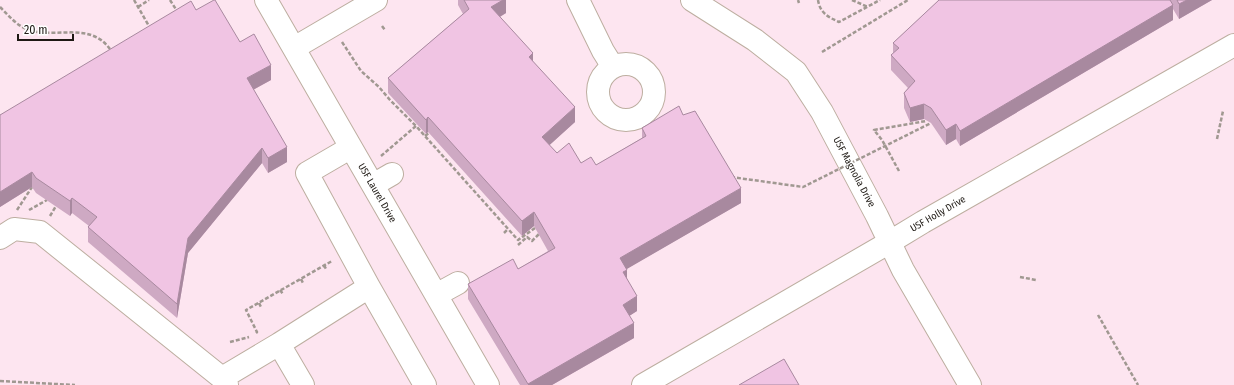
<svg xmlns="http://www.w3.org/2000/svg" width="1234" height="385" font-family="'Fira Sans Condensed',sans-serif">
  <rect width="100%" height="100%" fill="#fef5ec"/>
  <path fill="#fde5f0" d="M0,0H1234V385H0Z"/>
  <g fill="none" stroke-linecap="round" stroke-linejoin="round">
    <defs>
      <path id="minor" d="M266,0L488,385
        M578,0L603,51L613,67
        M692,0L755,40L796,72L822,112L877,216L903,270L970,385
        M294,48L376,0
        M598 92a28 28 0 1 1 56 0a28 28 0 1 1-56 0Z
        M350,148L307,173L369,287
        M373,185L392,174
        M0,238L14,229L40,232L222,378L227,385
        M436,295L458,283
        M279,344L303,385
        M222,378L279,344L369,287L425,385
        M643,385L890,242L923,222L1234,45"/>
    </defs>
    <use href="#minor" stroke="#bdaea0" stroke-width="24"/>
    <path stroke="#a09891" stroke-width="2.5" stroke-dasharray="4 2" stroke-linecap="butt" d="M134,0L149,26
      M170,0L177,11
      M798,0L799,3
      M818,0C820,13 828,17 839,22L880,0
      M852,0L868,7
      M0,7C9,16 17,26 29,30C57,39 89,21 110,49
      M138,7L149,0
      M382,26L385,30
      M342,42L361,71L379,87L390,100L416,126
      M822,52L908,0
      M425,136L429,133
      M1217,139L1223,111
      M381,156L416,126L518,240L535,228
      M899,171L882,140L874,130L926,121
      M17,210L32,187
      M29,210L47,200
      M50,216L56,206
      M504,233L508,229
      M518,245L527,237L532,241L539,234
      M324,265L326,269
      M1020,277L1036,280
      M301,279L303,283
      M280,290L283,294
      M259,303L261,307
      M1098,315L1138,385
      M256,333L257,332L246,310L332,261
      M230,342L249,337
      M0,381L75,385"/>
    <use href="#minor" stroke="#fff" stroke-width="22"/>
    <path stroke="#a09891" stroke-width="2.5" stroke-dasharray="4 2" stroke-linecap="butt" d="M731,177L803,187L931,123"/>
  </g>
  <path fill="#cea9c3" d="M458,0H506V13L500,17L533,62L575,122L549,145L557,153L581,163L596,165L642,138V128L683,115L741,203L626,269L627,279L637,311L629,316L634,338L552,385H520L468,299V284L518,269L548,251L534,226L522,236L429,133L428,132L426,134L388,93V78L463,14L458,5Z
    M939,0H1212L1179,19L1173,9V20L960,146L956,139L946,145L931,123L924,119L910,122L904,108V93L908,88L891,70V55L893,54V43Z
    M196,10L240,42L271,80L253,90L287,162L268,173L262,163L188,253L177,318L88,242V227L89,226L72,213L70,216L36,193L32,187L0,207V115Z"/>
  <path fill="#a8899f" d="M503,0H506V13L491,22V7Z
    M1187,0H1212L1179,19V4Z
    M1173,5V20L960,146V131Z
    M533,53V68L529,57Z
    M271,65V80L247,93V78Z
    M924,104V119L910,122V108Z
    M575,107V122L542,152V137Z
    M428,117V132L426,134V120Z
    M956,124V139L946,145V130Z
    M287,147V162L268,173V158Z
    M262,148V163L188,253L177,318V304L188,238Z
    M32,172V187L0,207V192Z
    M741,188V203L620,273V258Z
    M72,198V213L70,216V201Z
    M534,212V226L522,236V221Z
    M627,270V285L623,272Z
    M637,296V311L623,320V305Z
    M634,323V338L552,385H528V384Z"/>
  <path fill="#f0c4e3" stroke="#a8899f" d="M214,0H215L240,42L254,34L271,65L247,78L287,147L268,158L262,148L188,238L177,304L88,227L97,217L72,198L70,201L36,178L32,172L0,192V115L191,1L196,10Z
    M464,0H503L491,7L533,53L529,57L575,107L542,137L557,153L569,143L581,163L591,157L596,165L646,136L642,128L679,106L683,115L695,111L741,188L620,258L627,270L623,272L637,296L623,305L634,323L528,384L468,284L513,259L518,269L555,248L534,212L522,221L429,118L428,117L426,120L388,78L469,9Z
    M939,0H1170L1173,5L960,131L956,124L946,130L931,108L924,104L910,108L904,93L915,81L891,55L899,48L893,43Z
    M1177,0H1187L1179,4Z
    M784,359L799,385H739Z"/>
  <g text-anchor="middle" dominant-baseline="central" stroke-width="3.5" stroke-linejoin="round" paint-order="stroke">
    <g font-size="10" fill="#1e1914" stroke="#fff">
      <text transform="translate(854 172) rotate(62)">USF Magnolia Drive</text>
      <text transform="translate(377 193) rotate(60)">USF Laurel Drive</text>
      <text transform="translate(938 214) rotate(-30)">USF Holly Drive</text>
    </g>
  </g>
  <path d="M18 34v6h55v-6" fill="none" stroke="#1e1914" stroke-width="2"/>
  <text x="24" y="34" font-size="12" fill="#1e1914" stroke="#ffffff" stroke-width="3" paint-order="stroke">20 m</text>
</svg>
